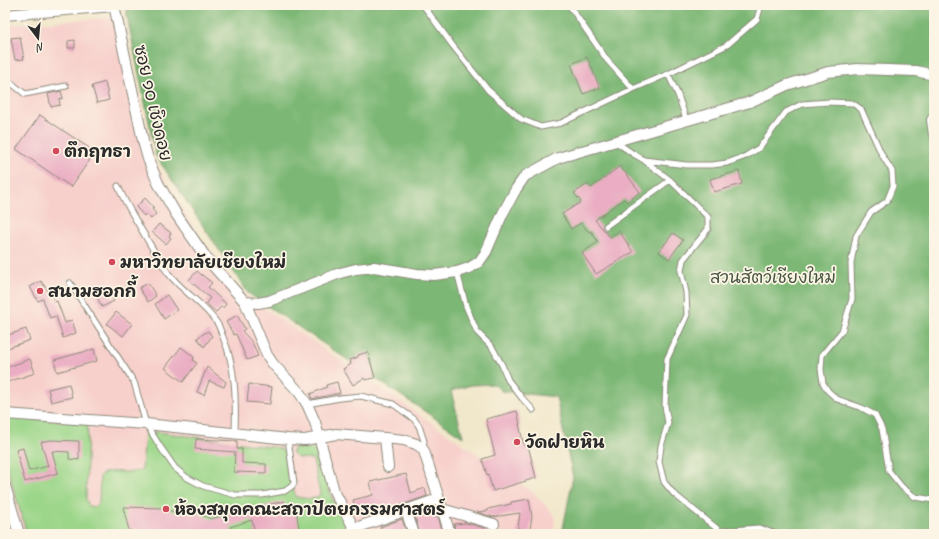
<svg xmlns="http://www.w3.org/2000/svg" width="939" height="539" font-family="Caveat,'Playpen Sans Thai',sans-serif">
  <rect width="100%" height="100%" fill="#fcf5e5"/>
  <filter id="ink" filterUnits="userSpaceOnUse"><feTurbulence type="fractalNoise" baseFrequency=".025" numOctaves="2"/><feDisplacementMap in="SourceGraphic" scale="8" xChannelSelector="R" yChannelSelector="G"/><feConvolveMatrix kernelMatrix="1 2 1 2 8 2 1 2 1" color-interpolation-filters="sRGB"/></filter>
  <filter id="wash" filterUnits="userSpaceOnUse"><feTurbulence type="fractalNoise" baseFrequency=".012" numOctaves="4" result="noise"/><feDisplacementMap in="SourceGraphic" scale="16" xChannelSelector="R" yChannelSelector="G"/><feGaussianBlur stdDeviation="0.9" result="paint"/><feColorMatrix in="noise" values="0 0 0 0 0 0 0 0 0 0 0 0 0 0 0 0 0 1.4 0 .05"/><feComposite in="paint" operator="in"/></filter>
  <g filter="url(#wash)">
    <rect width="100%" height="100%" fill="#f1e7cb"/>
    <path fill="#f7d0cc" d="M122,17L152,157L196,231L242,293L534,493L555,516L554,534H5V25Z"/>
    <path fill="#9bd689" stroke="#63805a" d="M5,417L88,423L86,499L89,506C94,507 97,507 99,502L100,476C108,466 131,477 142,469L145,433L150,431L279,448L286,453L295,495L296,497C304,498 315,501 320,494L313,460L311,459C303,457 294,461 292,450L295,448L316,449L333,501L352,534H27L5,460Z"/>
    <path fill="#7cb775" stroke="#547150" d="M127,5H934V534H562L573,477L556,397L501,391L494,384L471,385L451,391L463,437L248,293L156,156L127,16Z"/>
    <g id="blocks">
      <path fill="#eaadc3" d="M20,37L24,59L15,60L11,38Z
        M75,40V48H68V41Z
        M587,57L600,88L583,94L571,64Z
        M105,82L109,100L97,103L92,86Z
        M61,91L63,98L59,99L60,105L51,107L48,94Z
        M40,115L95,152L71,187L16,149Z
        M112,149L114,156L98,160L97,153Z
        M620,166L640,192L627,202L624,199L595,220L610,237L619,231L633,252L596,274L582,253L598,242L591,231L589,232L581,223L571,229L562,214L581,202L574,193L588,184L591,188Z
        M739,171L742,184L714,192L710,179Z
        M145,198L154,208L152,209L156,214L151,219L146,214L144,216L136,207Z
        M159,224L171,233L169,236L171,238L166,244L152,232Z
        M673,233L683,240L669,259L659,252Z
        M197,271L212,283L208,287L226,304L223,308L221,307L216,312L206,303L210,298L189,280Z
        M41,281L48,291L50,290L54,302L57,301L65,323L72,320L76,333L63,338L56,316L50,318L43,299L38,301L30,287Z
        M148,283L156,296L148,302L139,288Z
        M107,289L114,301L102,307L96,295Z
        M167,295L177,310L164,319L155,304Z
        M116,312L132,324L123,336L107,324Z
        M237,315L245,329L242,331L252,342L258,356L247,360L236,334L234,335L226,322Z
        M26,329L30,340L5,349V336Z
        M208,331L212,336L204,347L197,338Z
        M181,347L194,357L193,361L197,363L183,382L165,368Z
        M94,349L97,361L57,372L54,360Z
        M368,352L375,378L365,380L364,378L353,385L343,369L351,364L350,360L358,357V355Z
        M30,359L35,373L5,383V368Z
        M207,367L226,382L224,387L209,381L204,395L197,392Z
        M337,382L340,393L312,399L310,394L327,387L326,385Z
        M69,384L72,397L51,402L48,389Z
        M249,384L272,387L270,404L247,402Z
        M517,411L520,424H519L524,446L528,445L536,478L493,491L488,474L487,475L482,459L495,455L486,419Z
        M196,439L237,441V449H242V463L266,464V473L234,472L235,452L195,449Z
        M50,440L79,441V460L69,459V452L52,451L58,473L25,482L16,450L23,448L29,471L48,466L41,442Z
        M406,474L411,493L425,488L427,496L370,516L368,508L356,511L353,500L373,495L370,482Z
        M529,499L532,517L529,534H517L520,513L493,517L477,512L488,511V509L511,504V502Z
        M284,501L285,509L296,510L300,534H255L252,520L230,527L233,534H130L123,507L164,508L176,513L182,511L195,512L211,519Z
        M433,508L436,517L438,516L443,534H420L414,514Z
        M402,519L407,534H382L380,527Z
        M466,523L485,528V534H456L454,524Z"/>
    </g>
  </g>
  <g filter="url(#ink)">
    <use href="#blocks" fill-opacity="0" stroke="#8e897b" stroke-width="1"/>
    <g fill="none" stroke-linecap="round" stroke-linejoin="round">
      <defs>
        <path id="lane" d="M423,5L453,46L488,90L521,119L541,127L561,123L633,89L668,74L727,45L757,19L761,5
          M569,5L607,60L633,89
          M668,74L678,95L686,119
          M5,78L25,94L66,86
          M616,142L632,153L644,160L687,165H712L727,163L746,156L759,148L786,112L802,104L829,102L852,103L861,109L882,155L892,171L893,186L887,201L871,212L856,236L851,263L852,299L842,331L822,355L821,369L823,383L828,391L837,399L862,408L875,415L882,429L889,471L902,487L915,497L934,500
          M645,161L670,180L708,217V229L683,260L681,271L686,292L687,315L667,359L665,406L668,423L661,446L659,462L664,482L674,494L720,531L722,534
          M118,186C124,201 133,215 141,229C150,244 158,259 168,273C183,292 204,304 217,323C220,327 221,333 223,337C236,368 236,400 235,433
          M606,226L670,180
          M457,272L466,306L477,332L492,347L502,365L508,380L522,398L533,410
          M70,283L134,382L146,424L161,448L175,468L186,477L203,486L235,495H262L285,491L292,486L294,483L288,439
          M307,404L340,398L361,396L393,404L414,419L419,426L424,441L422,448
          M720,531L759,528L776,534"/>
        <path id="street" d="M114,5L143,141L148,159L158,183L176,214L207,259L245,302L267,355L273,364L299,392L307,404L315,422L334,491L357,534
          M5,15L114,6
          M934,117L932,120L934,134
          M245,302L258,303L269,301L340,273L356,269L374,267L417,274L434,275L457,272L469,268L479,262L486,252L503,213L516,189L525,176L558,158L750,102L787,85L828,72L858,69L916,71L934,75
          M5,414L146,424L288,439L305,440L336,434L385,438L404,440L416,444L422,448L424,451L450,534
          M385,438L388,467
          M5,486L19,534
          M442,509L494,524
          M406,511L414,534
          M353,529L438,499"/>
      </defs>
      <use href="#lane" stroke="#8e897b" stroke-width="7"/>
      <use href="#street" stroke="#8e897b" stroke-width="12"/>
      <use href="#lane" stroke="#fff" stroke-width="5"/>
      <use href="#street" stroke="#fff" stroke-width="10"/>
    </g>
  </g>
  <g fill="#d1495b" stroke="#fcf5e5" stroke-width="1.5">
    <circle cx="56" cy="151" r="4"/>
    <circle cx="112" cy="262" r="4"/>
    <circle cx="40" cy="291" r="4"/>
    <circle cx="517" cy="442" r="4"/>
    <circle cx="166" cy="509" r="4"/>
  </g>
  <g text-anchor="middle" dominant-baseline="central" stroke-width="3.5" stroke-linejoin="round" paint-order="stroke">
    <g font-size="17" fill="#2b2b2b" stroke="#fcf5e5">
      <text transform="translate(153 103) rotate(77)">ซอย ๑๐ เชิงดอย</text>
    </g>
    <g font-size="17" font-weight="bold" fill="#2b2b2b" stroke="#fcf5e5" text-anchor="start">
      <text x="64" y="151">ตึกฤทธา</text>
      <text x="120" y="262">มหาวิทยาลัยเชียงใหม่</text>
      <text x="48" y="291">สนามฮอกกี้</text>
      <text x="525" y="442">วัดฝายหิน</text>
      <text x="174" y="509">ห้องสมุดคณะสถาปัตยกรรมศาสตร์</text>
    </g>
    <g font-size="17" fill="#475642" stroke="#fcf5e5">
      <text x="773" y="277">สวนสัตว์เชียงใหม่</text>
    </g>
  </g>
  <rect width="939" height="539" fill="none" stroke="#fcf5e5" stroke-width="20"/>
  <g transform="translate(38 38) rotate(164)" stroke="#fcf5e5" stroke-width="3" paint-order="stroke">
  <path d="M0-3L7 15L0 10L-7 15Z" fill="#2b2b2b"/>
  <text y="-6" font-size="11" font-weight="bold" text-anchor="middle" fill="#2b2b2b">N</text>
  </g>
</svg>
